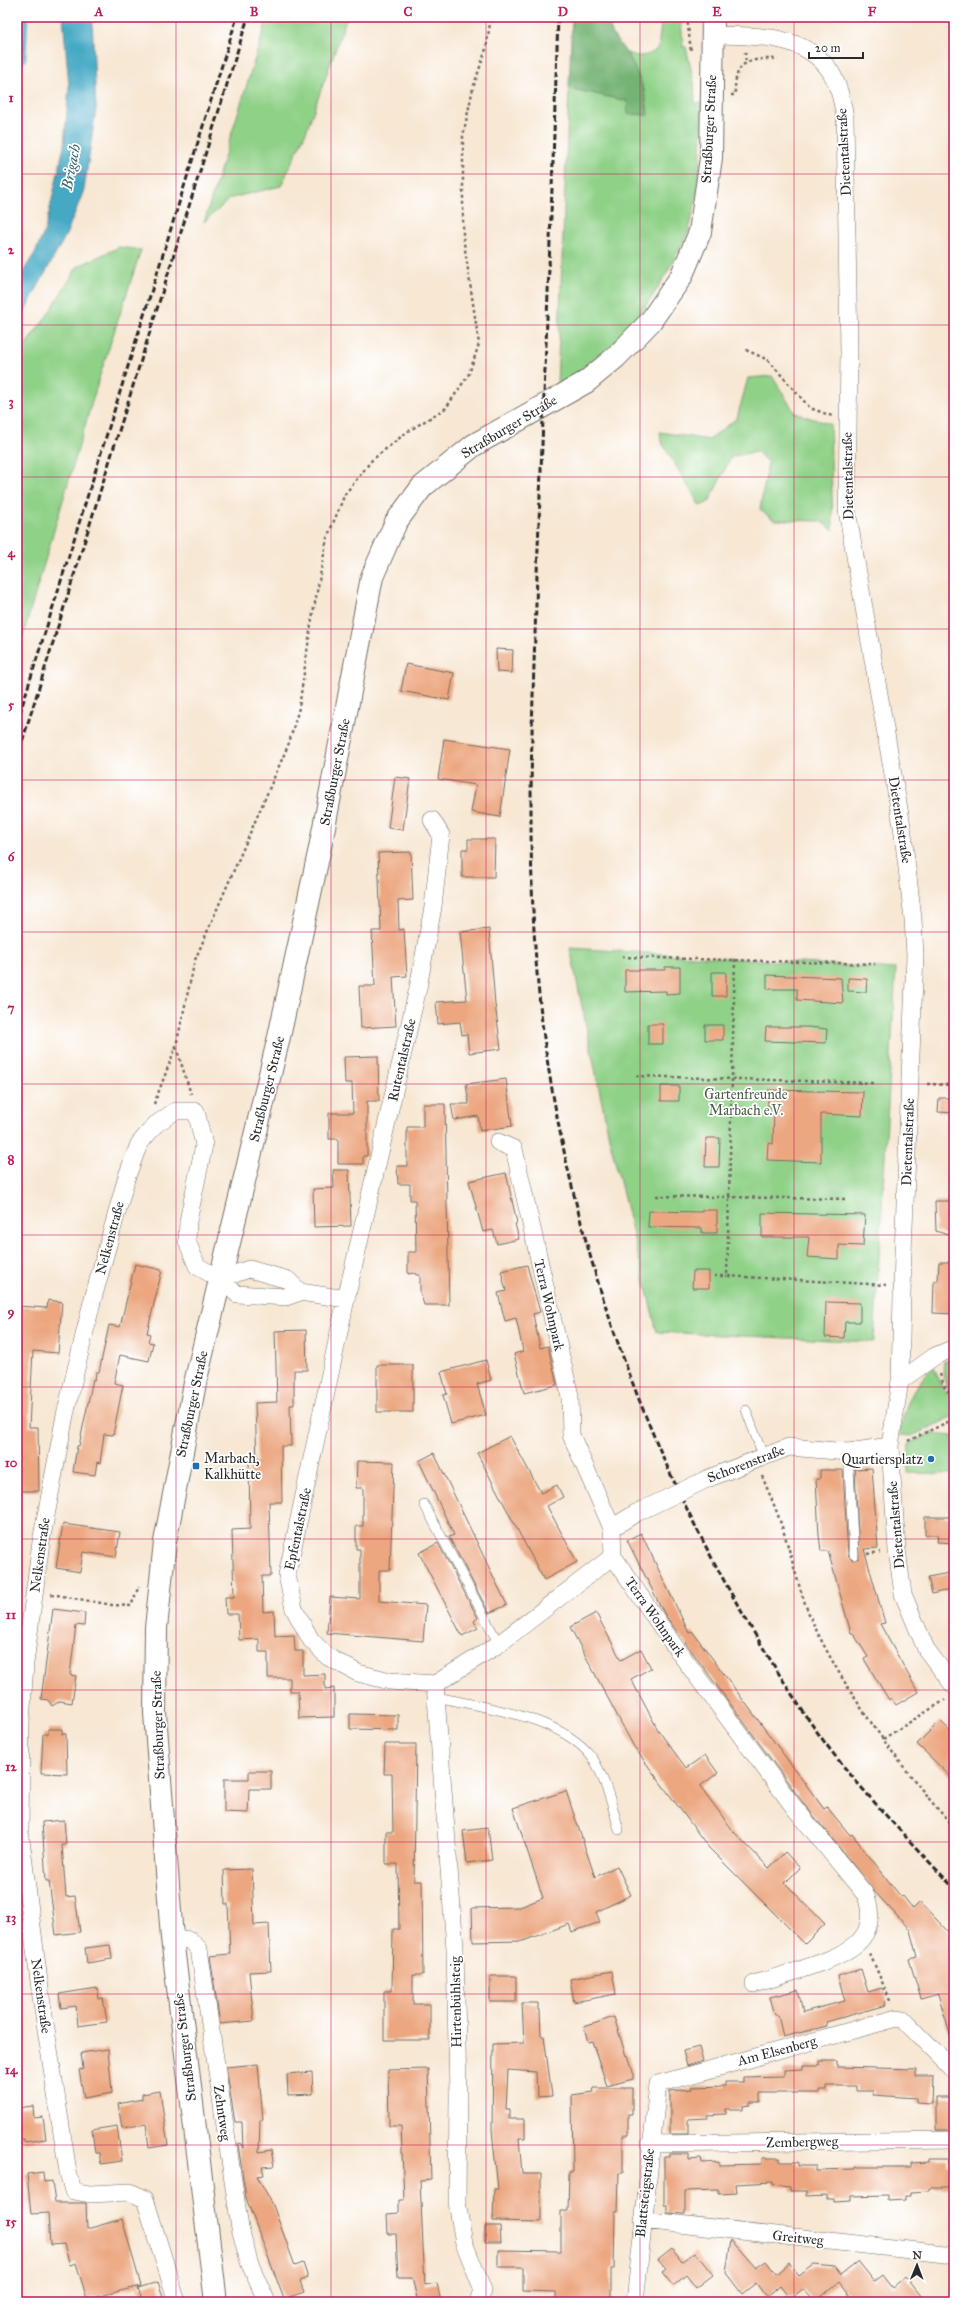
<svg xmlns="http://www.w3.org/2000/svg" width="971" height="2319" font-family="'IM FELL Great Primer',serif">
  <rect width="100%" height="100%" fill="#fff"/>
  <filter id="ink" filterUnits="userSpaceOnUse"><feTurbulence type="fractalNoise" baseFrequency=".025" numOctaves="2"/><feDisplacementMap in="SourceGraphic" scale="8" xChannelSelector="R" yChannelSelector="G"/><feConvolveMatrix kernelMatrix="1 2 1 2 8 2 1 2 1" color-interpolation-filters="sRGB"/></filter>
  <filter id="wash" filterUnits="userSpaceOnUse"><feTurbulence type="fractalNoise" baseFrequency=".012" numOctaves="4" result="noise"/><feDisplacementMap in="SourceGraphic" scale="16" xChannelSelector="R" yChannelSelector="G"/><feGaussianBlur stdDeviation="0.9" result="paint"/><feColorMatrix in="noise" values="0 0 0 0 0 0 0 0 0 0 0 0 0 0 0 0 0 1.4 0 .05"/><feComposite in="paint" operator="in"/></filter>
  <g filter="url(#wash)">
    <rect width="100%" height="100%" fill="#f7e7d3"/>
    <path fill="#90d188" stroke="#5e7e5a" d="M268,17H347L306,132L281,186L231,198L204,222Z
      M662,17H681L683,47H686L694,83L695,103H702C702,144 701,186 690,226C688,235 682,245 677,253C651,307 611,357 557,385L569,88L627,101L645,92L627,53C639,58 648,57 658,48Z
      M119,247L141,250L100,375L21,642L17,647V356L47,316L77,267Z
      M772,376L795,413L830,424L833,530L820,521L774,520L760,510L768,463L757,451L731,457L709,502L700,506L661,441L660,432L709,440L737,418L748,378Z
      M570,948L896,969L874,1342L657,1332L609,1137Z
      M954,1357V1396C944,1386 942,1376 944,1361Z
      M934,1367L942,1386L954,1401V1416L912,1436L900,1435C903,1408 913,1385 934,1367Z
      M933,1432V1434L953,1436L954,1474L908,1473L909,1444Z"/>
    <path fill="#74b374" stroke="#506f50" d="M572,17H609C610,38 617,38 627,54C639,74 646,92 648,115L628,114L627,101L569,88Z"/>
    <path fill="#44a9c4" stroke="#386a78" d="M63,17H92L96,109L84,190L66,235L17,325V281L35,253L45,230L64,146L69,86Z"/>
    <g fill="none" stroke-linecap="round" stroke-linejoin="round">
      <path stroke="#44a9c4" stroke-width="19" d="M17,57L19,17"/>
    </g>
    <g id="blocks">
      <path fill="#eca781" d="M496,649L513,650L512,673L497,672Z
        M406,664L454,673L449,700L401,691Z
        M444,739L510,749L500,817L471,812L476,785L438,779Z
        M395,777L410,779L403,830L388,828Z
        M468,839H495L494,877H462V849H468Z
        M411,852L413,900L398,901L399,930L404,929L407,976L393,977L396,1026L361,1028L359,986H375L372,931H381L378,853Z
        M489,929L495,1004L501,1049L469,1053L467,1034L462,1035L460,1022L438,1024L436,1002L467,1000L460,932Z
        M665,967H680V993L666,994V991L625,992V970H665Z
        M712,972H726V996H712Z
        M767,975L841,978L843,1003L797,1000V989H767Z
        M848,978L867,979L866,992L848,991Z
        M648,1024H663V1044H648Z
        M705,1025H723V1040H705Z
        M766,1027H808L827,1029L826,1043L765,1041Z
        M378,1056L379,1101H367V1156H363V1164H338V1139H329V1113H353L352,1083H345L344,1057Z
        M506,1079L512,1126L480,1131L478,1116L454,1120L451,1104H469L466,1084Z
        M661,1086H679V1101H661Z
        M768,1090L863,1092L862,1116L821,1114V1162L767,1160L768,1143L773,1144L774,1108H768Z
        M939,1098H954V1113L938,1112Z
        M423,1104H445L449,1305H424L420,1292V1275H416L415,1273L408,1274V1252H416L415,1200H410V1184H398L397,1166H407V1127H423Z
        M706,1138H720L719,1167H705Z
        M333,1170H349L351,1226L314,1227L313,1189L334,1188Z
        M506,1173L517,1223L515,1224L519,1239L497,1244L493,1230L483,1232L469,1181Z
        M935,1201H954V1237L936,1231Z
        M702,1210H717V1233H702V1228L648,1227L649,1211L702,1212Z
        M762,1213L865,1215L863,1246L839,1245V1259L807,1257L809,1237H762Z
        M939,1262H954V1314L933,1313L934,1281H938Z
        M135,1264L162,1270L147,1333L150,1334L148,1342L153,1343L149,1361L120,1355L114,1383L123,1385L113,1435L104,1434L100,1463L97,1462L95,1475L73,1472L77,1446H79L93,1379L95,1380L96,1372H99L109,1325L120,1327Z
        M527,1265L540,1312L533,1314L540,1348L548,1346L557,1385L524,1393L514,1354L523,1351L516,1318L505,1321L498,1293L506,1291L501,1271Z
        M693,1271H709V1288H692Z
        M48,1300L62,1302L58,1353L33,1351L29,1427H38L39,1491H17V1306L47,1308Z
        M826,1302L860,1303V1322H845L844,1338L825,1337Z
        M306,1330L307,1370H294V1405H290L291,1446H281L282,1502H269L271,1576H262L263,1612L274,1611L275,1636L294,1635L295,1651H303V1675L325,1674V1689L334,1688V1717L299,1718L298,1691H290V1678H268V1652H259V1639L239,1640L238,1614H226L225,1597H234L232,1530L250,1529L249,1462H257L255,1403L277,1402L275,1331Z
        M486,1360L491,1380L477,1384L486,1415L451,1424L443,1395L447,1394L441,1372Z
        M377,1365H413V1412H377Z
        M510,1436L541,1493L557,1485L563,1497L547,1506L577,1562L544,1580L477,1453Z
        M434,1453L507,1605L489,1613L449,1537L454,1535L419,1461Z
        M357,1461L394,1462L390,1570H379V1601L426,1605L423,1641L327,1633L330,1597L360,1599V1549H356V1526H363V1488H356Z
        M872,1468L878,1548L864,1549L885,1623L880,1624L918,1692L896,1705L891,1698L889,1700L864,1659L868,1657L853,1633H851L828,1551H821L819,1535L816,1479H820V1470H843L848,1555L852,1560L859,1558L855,1469Z
        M925,1517H954V1543L937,1542L938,1535H925Z
        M63,1524L120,1532L116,1557L83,1552L80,1572L56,1568Z
        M641,1533L689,1633L692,1631L824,1809L827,1807L850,1835L852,1834L901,1897L903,1896L913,1909L920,1902L954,1938V2034H950L938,1994L921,1999L909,1959L917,1957L910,1930L874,1891L801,1800L665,1615L627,1540Z
        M438,1543L478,1618L474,1621L478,1628L462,1636L419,1553Z
        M949,1573L952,1589L932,1594L928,1577Z
        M53,1609L85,1613L84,1626L76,1625L70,1675L76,1676L72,1703L60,1701L52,1706L48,1700L41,1699Z
        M596,1613L621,1660L641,1649L651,1668L631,1679L658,1730L686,1768L705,1755L718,1773L700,1786L734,1832L769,1868L785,1852L800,1868L785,1883L825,1924L805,1944L709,1848L634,1747L570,1627Z
        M350,1714L398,1715V1730L350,1729Z
        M940,1721L954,1734V1780L917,1744Z
        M48,1729H62V1734H66L67,1774L41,1773L43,1734H48Z
        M385,1744H416L414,1881H422L423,1975H413V2004H430V2040H384V1991H392L393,1929H399L398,1864H386V1832H393L392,1774H384Z
        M249,1771H271V1789H249L248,1813L224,1812V1779H249Z
        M566,1791L595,1877L617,1866L631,1895L596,1912L600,1922L572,1932L569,1924L523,1941L473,1942L472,1908L520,1907L543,1898L513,1808Z
        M64,1820L66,1845H62L66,1897L75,1896L80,1932L56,1935L49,1881H46L42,1822Z
        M488,1828L492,1860L467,1863L463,1831Z
        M252,1869L254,1925L269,1924L271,1971L249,1972L254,2021L220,2024L210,1956L230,1954L228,1904H225L224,1870Z
        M110,1945L112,1959L87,1963L85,1948Z
        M861,1969L868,1992L882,1988L886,2005L826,2022L827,2026L783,2037L778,2015H775L770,1997L798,1990L803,2012L845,2001L838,1976Z
        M612,1971L616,1994L574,2002L570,1979Z
        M490,1976H516V2002H490Z
        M97,1988L99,1999L103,1998L107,2022L78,2026L76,2006L61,2008L59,1994Z
        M522,2003H538V2010H540L541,2036H544L552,2096L537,2097L536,2072L508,2070L506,2109H509V2119H525V2138H519L522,2174H541V2222L493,2221L494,2189H498L492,2130L493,2044L524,2043Z
        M614,2017L626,2056L628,2055L633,2071V2079L607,2086L592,2041L588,2042L584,2027Z
        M699,2047L703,2061L687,2066L683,2051Z
        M108,2049L112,2093L84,2098L79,2070L83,2069L81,2053Z
        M820,2061H837V2067L916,2069V2076H933L932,2104L916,2103V2098L873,2095V2091H857V2086H827V2090H820V2093H760V2102H750V2105L743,2106V2109H726V2114L708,2115V2118L688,2119V2134H670V2091L693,2089L692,2087L725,2086V2082H743V2077L784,2076V2070L803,2069V2065H820Z
        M258,2064L263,2120H260L259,2152L271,2150L274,2166L262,2167L264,2175L257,2176L273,2205L295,2266L303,2263L308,2278L300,2281L304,2292L284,2299L246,2198L238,2144L240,2143L243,2148L242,2122H235L226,2067Z
        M428,2069L431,2180L420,2181L423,2245L425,2285L437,2283L441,2302H418L412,2278H398L396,2234H388L387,2214L399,2213V2200H404L401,2126H389L388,2070Z
        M312,2072L313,2094L288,2095L287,2074Z
        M593,2088H632V2114H628V2135H623V2173H619L618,2212H615L614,2269H611V2302H556V2292L523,2291V2267H498V2250L561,2251V2211H568L569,2172H573L572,2095L594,2092Z
        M160,2091L168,2145L149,2148L146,2124L122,2128L118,2104L142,2099V2094Z
        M936,2097H954L953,2130H936Z
        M33,2106L34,2118L43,2117L46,2139L24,2142V2139L17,2140V2108Z
        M117,2126L122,2161L101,2164L99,2153H95L92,2130Z
        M669,2154H688V2159L701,2158L702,2163L719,2162V2165L762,2164V2158H780V2162H798V2166H816V2170L855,2169V2167H911V2163L929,2162V2159H947V2164H954V2188H929V2191L911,2192V2195H905V2199L887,2200V2195L851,2196V2201L833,2202V2199H826V2195L807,2196V2191H790V2187L773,2185V2182L736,2184L737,2193L719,2194V2190L685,2191V2214L667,2213V2205H664V2157H669Z
        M43,2172L44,2182L52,2181L55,2203H86L87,2229L122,2219L141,2286L87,2299L76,2263L70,2265L64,2244L50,2245L48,2213L31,2214L27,2174Z
        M485,2226H500L501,2243H485Z
        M731,2240L756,2268L766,2261L776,2274L789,2263L799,2276L814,2265L835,2267L841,2275L858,2262L874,2282L883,2275L893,2288L906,2277L926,2302H855L839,2282L815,2302L803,2289L790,2299L780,2286L766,2297L756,2283L742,2294L726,2273Z
        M672,2249L682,2262L695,2252L713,2275L696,2288L686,2275L673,2286L662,2272L666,2269L658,2260Z
        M158,2282L165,2302H143L138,2288Z"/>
    </g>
  </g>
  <g filter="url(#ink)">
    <use href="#blocks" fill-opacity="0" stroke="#726d66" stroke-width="1"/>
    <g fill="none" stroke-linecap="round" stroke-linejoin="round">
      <defs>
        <path id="lane" d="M746,1410L764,1458
          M848,1452L854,1555
          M424,1504L499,1644
          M437,1697C486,1708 559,1716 591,1756C603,1771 614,1811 619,1830"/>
        <path id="street" d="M713,35C753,36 801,33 828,68C838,81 842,101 845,117L849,352L847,510L902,826L913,919L915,955L903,1253L900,1381L890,1446L897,1550L903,1594L926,1649L954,1686
          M432,820L441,835L433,907L418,988L346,1299L287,1575L294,1609L311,1640L328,1657L358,1673L390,1681L435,1684L499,1644L613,1556
          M498,1142L514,1149L570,1396L571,1435L612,1528L613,1556L673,1644L793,1806L865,1894C871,1907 872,1926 862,1938C846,1960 781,1975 754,1984
          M220,1279L249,1269L288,1280L300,1292
          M900,1381L935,1356L954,1348
          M709,1478L789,1447L848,1452L890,1446
          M612,1528L636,1513
          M435,1684L455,1948L458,2095L457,2202L464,2243L483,2290L479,2302
          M172,1938L190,1940L199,1949L240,2228L249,2262L267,2302
          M650,2144L954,2140
          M643,2220L954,2255
          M177,2302L145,2199L130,2192L90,2194L73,2191L68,2172L41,1997L20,1832L21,1723L25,1663L41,1542L65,1415L92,1302L127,1176L139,1144L155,1125L175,1111H196L204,1145L188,1221L187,1241L197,1266L220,1279L237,1294L286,1297L300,1292L346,1299
          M635,2302L658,2084L897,2018L903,2019L954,2071"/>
        <path id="secondary" d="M216,2302L172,1938L155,1713L156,1628L165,1542L195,1383L279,1037L320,848L372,577L396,522L422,487L474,445L586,382L616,357L650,322L681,277L700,232L711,158L713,17"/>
      </defs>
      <use href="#lane" stroke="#726d66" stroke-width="10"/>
      <use href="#street" stroke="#726d66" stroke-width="18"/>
      <use href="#secondary" stroke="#726d66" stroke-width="24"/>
      <path stroke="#726d66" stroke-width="2.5" stroke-dasharray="3 3" stroke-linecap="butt" d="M687,17L691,52
        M745,52L746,64
        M731,95H735C734,62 746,58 778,59
        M746,350L768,360L810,408L832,416
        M622,957L875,964
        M735,959L727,1276L886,1285
        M176,1047L191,1094
        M636,1076L873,1083
        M927,1084L954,1085
        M154,1104L176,1046L195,960L289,743L299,708L311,624L327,538L345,494L372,460L407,432L446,408L469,374L479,344L463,236V136L473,88L486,49L491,17
        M656,1196L848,1199
        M714,1276H727
        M940,1374L945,1388L954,1398
        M908,1441L954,1419
        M762,1476C768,1491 775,1506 780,1521C791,1552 797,1584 809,1614C833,1669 867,1719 903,1766C920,1787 935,1808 954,1826
        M867,1554L880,1552
        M51,1594L112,1605L131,1606L139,1586
        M883,1739L945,1700
        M870,1954L891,2003"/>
      <use href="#lane" stroke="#fff" stroke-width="9"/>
      <use href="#street" stroke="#fff" stroke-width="17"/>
      <use href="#secondary" stroke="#fff" stroke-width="22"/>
      <path stroke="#2b2b2b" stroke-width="3" stroke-dasharray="6 3" stroke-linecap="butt" d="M558,17C552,203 544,389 537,574C532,733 523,895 546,1052C576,1253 644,1446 747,1621C776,1669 805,1719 840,1762C876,1806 915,1847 954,1888
        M17,722L237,17
        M17,758L248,17"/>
      <defs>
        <path id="street-bridge" d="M636,1513L709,1478"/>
      </defs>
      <use href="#street-bridge" stroke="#726d66" stroke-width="18" stroke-linecap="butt"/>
      <use href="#street-bridge" stroke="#fff" stroke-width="17"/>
    </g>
  </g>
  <path fill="none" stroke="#c2185b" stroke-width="1" stroke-opacity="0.55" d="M176,17V2302M331,17V2302M486,17V2302M640,17V2302M794,17V2302M17,174H954M17,325H954M17,477H954M17,629H954M17,780H954M17,932H954M17,1084H954M17,1235H954M17,1387H954M17,1539H954M17,1690H954M17,1842H954M17,1994H954M17,2145H954"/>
  <g fill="#1f6fb2" stroke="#fff" stroke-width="1.5">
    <circle cx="931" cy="1459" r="4"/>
    <rect x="192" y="1462" width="8" height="8" rx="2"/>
  </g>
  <g text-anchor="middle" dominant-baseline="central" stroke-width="3.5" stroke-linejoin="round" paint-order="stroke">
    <g font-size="14" fill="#2b2b2b" stroke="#fff">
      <text transform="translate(709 129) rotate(-87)">Straßburger Straße</text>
      <text transform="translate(844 152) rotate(-93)">Dietentalstraße</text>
      <text transform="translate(509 427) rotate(-31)">Straßburger Straße</text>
      <text transform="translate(848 476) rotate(-91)">Dietentalstraße</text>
      <text transform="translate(335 772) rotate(-79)">Straßburger Straße</text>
      <text transform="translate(900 820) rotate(81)">Dietentalstraße</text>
      <text transform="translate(402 1060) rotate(-77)">Rutentalstraße</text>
      <text transform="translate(267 1089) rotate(-76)">Straßburger Straße</text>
      <text transform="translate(908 1142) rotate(-88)">Dietentalstraße</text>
      <text transform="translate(110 1238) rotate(-75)">Nelkenstraße</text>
      <text transform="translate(549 1305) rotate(77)">Terra Wohnpark</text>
      <text transform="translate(192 1404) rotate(-78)">Straßburger Straße</text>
      <text transform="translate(746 1464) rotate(-21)">Schorenstraße</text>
      <text transform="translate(896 1525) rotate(-95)">Dietentalstraße</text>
      <text transform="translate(298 1529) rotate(-78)">Epfentalstraße</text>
      <text transform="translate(40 1555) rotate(-82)">Nelkenstraße</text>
      <text transform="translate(655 1617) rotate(55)">Terra Wohnpark</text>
      <text transform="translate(158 1725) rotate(-92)">Straßburger Straße</text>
      <text transform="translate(41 1996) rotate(82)">Nelkenstraße</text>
      <text transform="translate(456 2002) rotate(-91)">Hirtenbühlsteig</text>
      <text transform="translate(185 2047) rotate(-97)">Straßburger Straße</text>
      <text transform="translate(777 2051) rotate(-15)">Am Elsenberg</text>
      <text transform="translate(222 2113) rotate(82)">Zehntweg</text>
      <text transform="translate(802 2142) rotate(-1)">Zembergweg</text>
      <text transform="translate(645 2193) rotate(-84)">Blattsteigstraße</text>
      <text transform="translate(798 2238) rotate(6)">Greitweg</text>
    </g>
    <g font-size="14" fill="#495d47" stroke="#fff">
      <text x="746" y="1094">Gartenfreunde<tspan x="746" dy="16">Marbach e.V.</tspan></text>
    </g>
    <g font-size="14" fill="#2b2b2b" stroke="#fff" text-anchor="start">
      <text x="204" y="1458">Marbach,<tspan x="204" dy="16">Kalkhütte</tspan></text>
      <text x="923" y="1459" text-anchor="end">Quartiersplatz</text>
    </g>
    <g font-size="15" font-style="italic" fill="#366470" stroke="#fff">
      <text transform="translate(71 167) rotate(-79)">Brigach</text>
    </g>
  </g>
  <rect width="971" height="2319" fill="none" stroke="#fff" stroke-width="44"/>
  <g transform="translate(917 2265) rotate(1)" stroke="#ffffff" stroke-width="3" paint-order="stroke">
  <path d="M0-3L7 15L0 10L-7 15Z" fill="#2b2b2b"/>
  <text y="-6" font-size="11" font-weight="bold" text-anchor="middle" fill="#2b2b2b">N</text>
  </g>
  <path d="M809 52v6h54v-6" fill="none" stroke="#2b2b2b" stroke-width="2"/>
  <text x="815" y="52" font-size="12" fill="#2b2b2b" stroke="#ffffff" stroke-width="3" paint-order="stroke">20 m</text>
  <rect x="22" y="22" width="927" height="2275" fill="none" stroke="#c2185b" stroke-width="1.5"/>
  <g font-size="13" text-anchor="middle" font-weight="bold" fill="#c2185b">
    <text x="99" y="16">A</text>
    <text x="254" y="16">B</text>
    <text x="408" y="16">C</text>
    <text x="563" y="16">D</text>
    <text x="717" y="16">E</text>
    <text x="872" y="16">F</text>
    <text x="11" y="102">1</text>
    <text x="11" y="254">2</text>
    <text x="11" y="406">3</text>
    <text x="11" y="557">4</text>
    <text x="11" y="709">5</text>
    <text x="11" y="861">6</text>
    <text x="11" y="1012">7</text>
    <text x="11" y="1164">8</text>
    <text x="11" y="1316">9</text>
    <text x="11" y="1467">10</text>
    <text x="11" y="1619">11</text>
    <text x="11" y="1771">12</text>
    <text x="11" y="1922">13</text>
    <text x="11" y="2074">14</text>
    <text x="11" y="2226">15</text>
  </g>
</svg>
